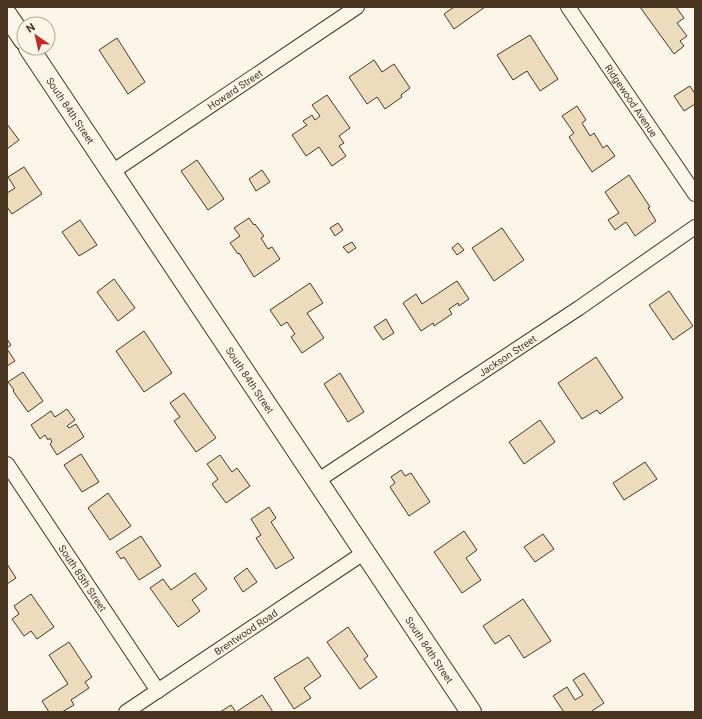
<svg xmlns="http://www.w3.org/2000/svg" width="702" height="719" font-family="Roboto,sans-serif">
  <rect width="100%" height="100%" fill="#fbf6e9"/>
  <path fill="#ecdcbc" stroke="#4a3520" d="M454,7H485L454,29L444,14Z
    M640,7H676L684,18L677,23L687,36L680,41L684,46L674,54Z
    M530,35L558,79L540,91L527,71L513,80L497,55Z
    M117,38L145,82L128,94L99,50Z
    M374,60L382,72L394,64L410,88L401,95L402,97L385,109L377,97L367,104L349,77Z
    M690,86L695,94V104L684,111L674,96Z
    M327,95L350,128L339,136L344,143L339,146L346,156L332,166L319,147L306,156L292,135L307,125L303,121L312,115L315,120L320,116L312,105Z
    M577,106L586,120L582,123L590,136L594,133L603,148L607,145L615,156L592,172L569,137L574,133L562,116Z
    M7,124L19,140L7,149Z
    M197,160L224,199L208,210L181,171Z
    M24,167L42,194L12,214L7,207V193L15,188L8,177Z
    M262,170L270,182L256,191L249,179Z
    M629,175L650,207L648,208L656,221L635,236L626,222L615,230L608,220L619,213L605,192Z
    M249,218L254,225L255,224L264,236L261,238L268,249L272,247L280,259L254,277L239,253L238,254L230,243L240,236L234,228Z
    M80,220L97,245L79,256L62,232Z
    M338,223L343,230L335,236L330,228Z
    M502,228L524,260L494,281L472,248Z
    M352,242L356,248L348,253L343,247Z
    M458,243L464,250L457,255L452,248Z
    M114,279L135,308L118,321L97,292Z
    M457,281L469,299L459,306L458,303L449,309L452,314L434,326L433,323L421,331L403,303L416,294L422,304Z
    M310,283L323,303L307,313L324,338L302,353L291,337L295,334L287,322L281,326L270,310Z
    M669,291L693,326L673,340L649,305Z
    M386,319L394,333L383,340L374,327Z
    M144,331L172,373L144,392L116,351Z
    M7,339L11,345L7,348Z
    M7,349L15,361L7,366Z
    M596,357L623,398L600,414L597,410L582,419L558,383Z
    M23,372L43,401L28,412L13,391L14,390L8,382Z
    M340,373L364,412L348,422L324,384Z
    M184,393L216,438L196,452L174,421L180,417L170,403Z
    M67,409L75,420L67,426L69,428L76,424L84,437L57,455L50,444L52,442L50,438L48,440L45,435L40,439L31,425L51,411L55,417Z
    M540,420L555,442L524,464L509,442Z
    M81,454L99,482L82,492L64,465Z
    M220,455L232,472L237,468L250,486L226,503L212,484L218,479L207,464Z
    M645,462L657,479L624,500L613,483Z
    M401,470L405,476L411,473L430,502L409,516L390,487L395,483L391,477Z
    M108,493L131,526L110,540L88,508Z
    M269,507L276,518L271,522L294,558L276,569L256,538L261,535L251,519Z
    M464,531L477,550L466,558L481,580L462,593L434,552Z
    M543,534L554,549L535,562L524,547Z
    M141,536L161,566L139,580L124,557L121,559L116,552Z
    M7,564L16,578L7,584Z
    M247,568L257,582L243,592L234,578Z
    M195,573L207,589L192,600L200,611L178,627L150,588L163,579L171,590Z
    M31,594L54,627L37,639L31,631L24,636L12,619L19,614L14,606Z
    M523,599L551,641L524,658L509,635L495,644L483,626Z
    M348,627L368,656L364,659L377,677L360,689L327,642Z
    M69,642L92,677L85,682L89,688L71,700L74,705L62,712H49L42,701L68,684L49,655Z
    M308,657L321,676L304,688L311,698L294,709L274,678Z
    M584,673L604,703L592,711L593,712H564L553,696L567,687L575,700L583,695L573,680Z
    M262,695L273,712H220L231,705L236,712Z"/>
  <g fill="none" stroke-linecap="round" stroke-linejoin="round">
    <defs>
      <g id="street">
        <path id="s1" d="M568,7L695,194"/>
        <path id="s2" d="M112,172L357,7"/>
        <path id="s3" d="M7,464L158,691"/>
        <path id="s4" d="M317,481L579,308L695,227"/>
        <path id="s5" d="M126,712L365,552"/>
      </g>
      <g id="secondary">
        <path d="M7,15L24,40"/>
        <path id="s6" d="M29,48L471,712"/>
      </g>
    </defs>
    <use href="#street" stroke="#4a3520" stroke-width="16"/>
    <use href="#secondary" stroke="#4a3520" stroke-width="22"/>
    <use href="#street" stroke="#fbf6e9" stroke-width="14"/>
    <use href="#secondary" stroke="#fbf6e9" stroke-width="20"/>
  </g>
  <g text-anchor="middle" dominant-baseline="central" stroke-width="3" stroke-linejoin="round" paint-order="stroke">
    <g font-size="10" fill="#4a3520" stroke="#fbf6e9">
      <text stroke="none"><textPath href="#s2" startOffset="148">Howard Street</textPath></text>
      <text stroke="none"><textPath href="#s1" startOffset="113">Ridgewood Avenue</textPath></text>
      <text stroke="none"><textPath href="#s6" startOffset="75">South 84th Street</textPath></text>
      <text stroke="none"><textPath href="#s4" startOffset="228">Jackson Street</textPath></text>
      <text stroke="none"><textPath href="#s6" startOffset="399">South 84th Street</textPath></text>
      <text stroke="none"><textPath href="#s3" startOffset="137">South 85th Street</textPath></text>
      <text stroke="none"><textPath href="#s5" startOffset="144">Brentwood Road</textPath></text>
      <text stroke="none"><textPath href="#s6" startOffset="723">South 84th Street</textPath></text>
    </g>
  </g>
  <rect width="702" height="719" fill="none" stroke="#4a3520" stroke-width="16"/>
  <g transform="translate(36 36) rotate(326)"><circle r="19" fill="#fbf6e9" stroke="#b4a999"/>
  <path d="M0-3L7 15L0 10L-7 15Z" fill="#c62828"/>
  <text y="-6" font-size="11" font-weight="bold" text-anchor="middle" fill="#4a3520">N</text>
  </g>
</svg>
